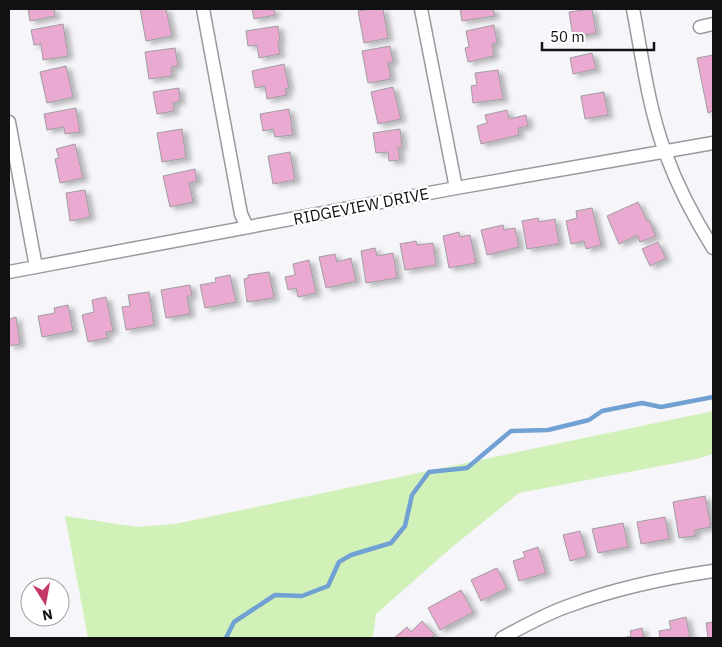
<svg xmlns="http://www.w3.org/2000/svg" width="722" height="647" font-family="'IBM Plex Sans',sans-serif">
  <defs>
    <filter id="shadow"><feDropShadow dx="5" dy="3" stdDeviation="2.5" flood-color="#0004"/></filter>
  </defs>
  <rect width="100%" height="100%" fill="#f6f5f9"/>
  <path fill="#d1f1b9" d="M713,411V454L697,459L519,493L451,548L376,614L373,636L370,638H88L65,516L137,527L175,524Z"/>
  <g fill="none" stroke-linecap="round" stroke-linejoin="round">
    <path stroke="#71a0d3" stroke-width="4.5" d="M226,638L234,622L275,595L302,596L328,586L339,562L351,555L391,543L405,526L412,495L429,472L467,468L511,431L548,430L589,420L602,411L642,403L661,407L713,397"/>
  </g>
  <path fill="#e9a9d1" stroke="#a29da0" filter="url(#shadow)" d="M28,9H54L55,16L30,21Z
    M140,9H166L172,36L146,41Z
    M252,9H274L275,15L254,19Z
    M371,9H383L388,38L364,43L358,11Z
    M460,9H493L495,16L462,21Z
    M592,9L596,33L573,37L569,12Z
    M63,24L68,56L43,60L41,44L34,45L31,30Z
    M494,25L497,43L492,44L494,56L468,62L465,48L469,47L466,31Z
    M278,26L280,41L278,42L280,54L259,58L257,45L248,46L246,31Z
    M390,46L393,62L388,63L391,79L368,83L362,51Z
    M175,48L178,66L171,67L172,76L149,79L145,52Z
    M592,53L596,69L573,74L570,58Z
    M713,55V111L708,113L697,58Z
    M284,64L289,88L285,89L287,95L267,99L265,86L255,88L252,71Z
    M66,66L73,97L47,103L40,72Z
    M498,70L503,99L473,103L471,86L477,85L475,73Z
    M393,87L401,119L378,124L371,92Z
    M179,88L180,101L173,103L174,111L157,114L153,92Z
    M604,92L608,115L585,119L581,96Z
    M76,108L80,132L65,134L64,127L47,130L44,114Z
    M289,109L293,135L275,137L273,129L263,131L260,114Z
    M507,110L509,119L526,115L528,126L518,128L519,135L481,144L477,126L487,123L485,115Z
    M182,129L186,158L162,162L157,133Z
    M400,129L402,147L398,148L400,160L389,161L388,152L376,153L373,133Z
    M75,144L83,178L60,183L55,159L59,158L56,149Z
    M290,152L295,180L273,184L268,156Z
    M195,169L197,181L189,183L193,202L170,207L163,176Z
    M85,190L90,217L70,221L66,193Z
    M638,202L647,221L649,220L656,236L640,242L637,235L619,244L607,216Z
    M592,208L601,245L586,249L584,241L571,244L566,221L577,218L576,211Z
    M538,218L539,222L555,219L559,244L527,249L522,221Z
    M503,225L504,230L515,228L519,247L487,255L481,230Z
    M459,232L460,237L470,235L476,263L449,268L443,236Z
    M416,241L417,245L433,243L436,265L405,270L400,244Z
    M658,242L666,258L650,266L642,249Z
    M375,248L377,256L393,253L397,278L366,283L361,251Z
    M335,254L337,262L351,258L356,281L326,288L319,257Z
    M309,260L316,293L298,297L296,288L288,290L285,277L295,275L293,264Z
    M269,272L274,298L247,302L244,279L248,278V275Z
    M230,275L236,302L205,308L200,285L216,282L215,278Z
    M190,285L192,296H187L190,314L166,318L161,290Z
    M149,292L154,325L126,330L122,307L130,306L128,295Z
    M106,297L113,331L106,332L107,338L88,342L82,315L94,312L92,300Z
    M68,305L73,331L42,337L38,316L55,313L54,308Z
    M16,317L20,344L9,346V319Z
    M705,496L711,527L695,530V536L679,538L673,502Z
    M665,517L669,539L641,544L637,522Z
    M623,523L628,547L598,553L592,529Z
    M580,531L587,556L570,561L563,535Z
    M538,547L546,573L519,581L513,561L525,557L523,552Z
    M497,568L507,588L481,601L471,580Z
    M461,590L473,612L440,630L428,608Z
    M686,617L690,638H660L659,631L671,629L669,621Z
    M422,621L435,635L431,638H394L407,627L411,632Z
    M713,622V638H708L706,623Z
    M642,628L644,638H623L631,636L630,631Z"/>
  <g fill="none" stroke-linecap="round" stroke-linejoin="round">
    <defs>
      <path id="street" d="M203,9L241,214L247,227
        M421,9L456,188
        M633,9C642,56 648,106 665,152C677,185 694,218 713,248
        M700,27L713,24
        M9,122L36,267
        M9,272L456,188L713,143
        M502,638C524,626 547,613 571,605C617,588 665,578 713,571"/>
    </defs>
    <use href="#street" stroke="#9a989d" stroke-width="15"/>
    <use href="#street" stroke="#fff" stroke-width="12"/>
  </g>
  <g text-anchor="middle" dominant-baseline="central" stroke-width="4.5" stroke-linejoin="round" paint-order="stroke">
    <g font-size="16" fill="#111012" stroke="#fff">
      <text transform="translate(361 206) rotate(-11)">RIDGEVIEW DRIVE</text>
    </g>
  </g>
  <rect width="722" height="647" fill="none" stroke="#111012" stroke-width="20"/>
  <g transform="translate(45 602) rotate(169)"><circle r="24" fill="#ffffff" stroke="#a09fa0"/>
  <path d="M0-4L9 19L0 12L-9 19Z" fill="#c5396a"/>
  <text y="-8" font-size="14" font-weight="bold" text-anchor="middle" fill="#111012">N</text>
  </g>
  <path d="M542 42v8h112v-8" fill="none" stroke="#111012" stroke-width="2.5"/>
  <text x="550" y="42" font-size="15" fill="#111012" stroke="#ffffff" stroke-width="4" paint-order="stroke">50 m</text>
</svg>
